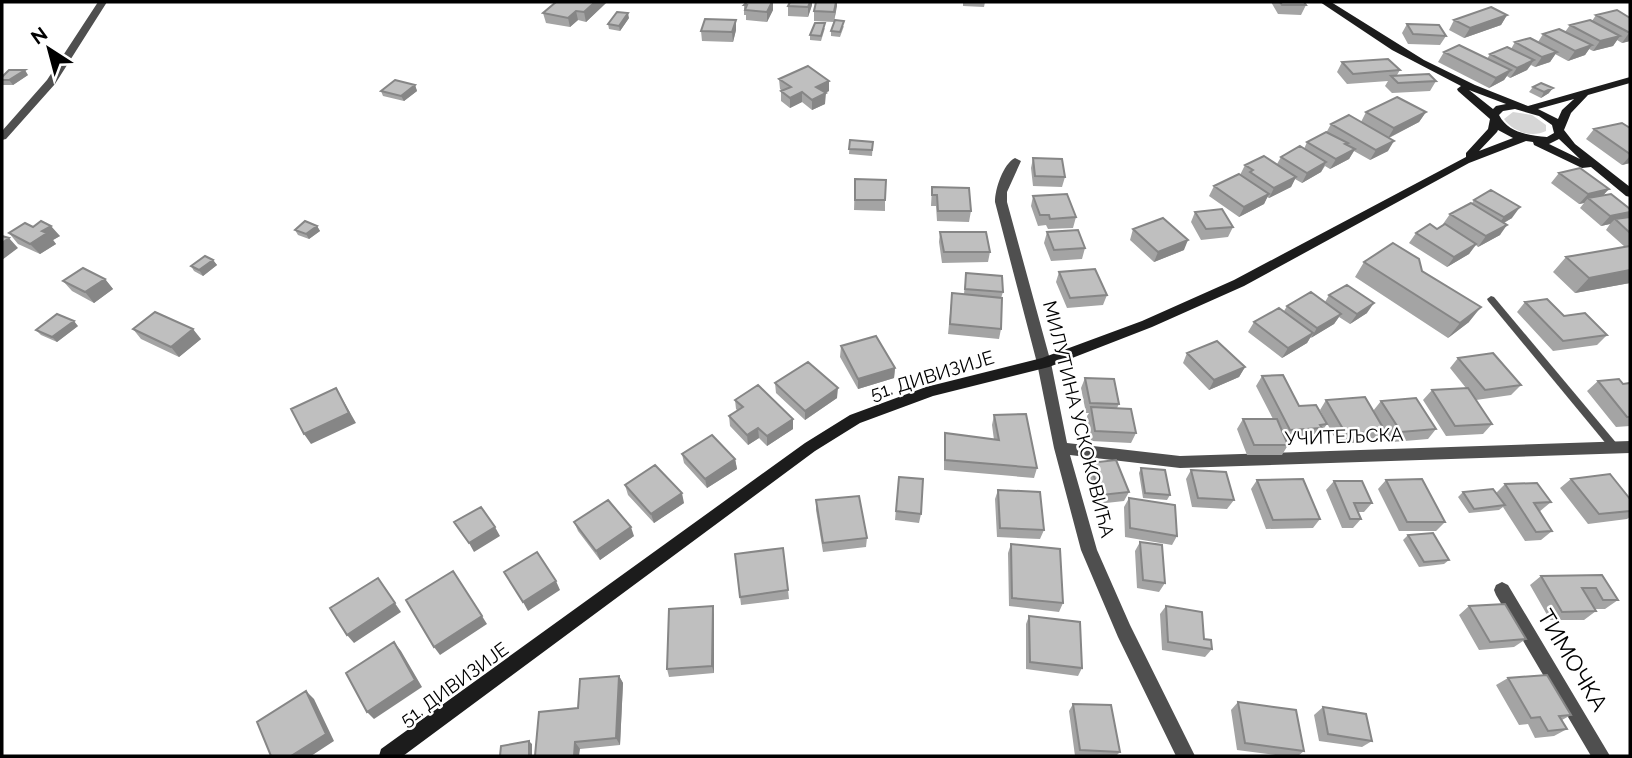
<svg xmlns="http://www.w3.org/2000/svg" width="1632" height="758" font-family="Raleway,sans-serif">
  <rect width="100%" height="100%" fill="#fff"/>
  <path fill="#d6d6d6" d="M1513,112L1532,115L1546,125V131C1532,138 1513,132 1504,119Z"/>
  <g fill="none" stroke-linecap="round" stroke-linejoin="round">
    <path fill="#4f4f4f" fill-rule="evenodd" d="M1491,296L1494,297L1618,445L1620,448L1618,451L1615,452L1612,451L1488,301L1487,299Z"/>
    <path fill="#4f4f4f" fill-rule="evenodd" d="M98,2H107L55,84L6,139L2,140V131L47,80Z
      M1015,158L1021,161L1007,192V202L1051,363L1067,443L1180,456L1630,441V453L1180,468L1070,455L1097,550L1130,625L1195,756H1176L1118,637L1081,550L1054,448L1037,363L995,202C995,189 1003,164 1015,158Z
      M1502,582L1508,585L1610,756H1591L1496,595L1494,590L1496,585Z"/>
    <path fill="#1c1c1c" fill-rule="evenodd" d="M1320,2H1331L1424,60L1475,85L1528,106L1630,77V83L1588,95L1571,113L1564,130L1575,144L1630,187V197L1626,196L1591,167L1582,168L1534,145L1533,142L1526,141L1469,163L1244,286L1152,327L1049,367L933,396L860,423L815,451L403,756H379L381,749L805,443L850,415L926,387L1042,358L1142,321L1234,280L1466,157V153L1488,129L1490,119L1458,91L1457,89L1461,86L1392,50ZM1469,90L1506,104L1496,106L1493,109ZM1574,99L1562,110L1558,119L1538,109ZM1515,109L1539,116L1552,125L1554,133L1547,137C1528,135 1508,133 1499,115L1503,111ZM1498,130L1513,138L1479,151L1497,132ZM1559,139L1580,159L1549,144Z"/>
  </g>
  <path fill="#a4a4a4" d="M747,2H773V10L767,22L746,20V15H744V5Z
    M816,2H837L834,22L814,21V11Z
    M958,2H985L984,7L963,6V2Z
    M1271,2H1304L1306,5L1301,15L1278,14Z
    M606,3L586,22L578,20L570,27L546,23L543,13Z
    M812,5L808,17L788,16V6Z
    M1507,15L1501,25L1464,38L1449,30L1454,20Z
    M1596,15L1630,18V41L1622,43L1617,40L1613,46L1593,51L1589,49L1585,55L1568,61L1555,54L1550,62L1535,67L1531,65L1527,70L1510,78L1507,76L1504,80L1489,88L1438,62L1444,52L1487,59L1490,54L1511,49L1515,42H1538L1543,34L1565,32L1570,25L1592,21Z
    M629,18L620,31L609,29L608,24Z
    M736,20V30L733,42L702,41L701,31Z
    M1407,24L1446,36L1440,45L1408,44L1402,33Z
    M844,26L840,37L831,36V31Z
    M825,28L821,41L810,40V35Z
    M1342,62L1400,70L1397,75L1436,81L1430,91L1392,93L1385,86L1388,81L1347,84L1337,72Z
    M28,75L13,85H2V77Z
    M779,79L829,81V91L825,93V104L812,110L802,102L790,108L781,101V91H782L780,89Z
    M415,85L417,91L404,101L383,96L381,91Z
    M1533,87L1549,93L1541,98L1529,92Z
    M1366,112H1426L1419,122L1389,138L1388,151L1370,160L1354,151L1349,159L1330,169L1325,166L1321,172L1302,183L1295,179L1291,187L1269,198L1267,197L1264,204L1239,217L1209,196L1214,186L1240,175L1245,165L1277,164L1281,157L1304,149L1307,142L1326,133L1331,124L1361,122Z
    M1630,128V163L1622,165L1586,139L1594,129Z
    M850,140L873,142L872,156L849,154Z
    M1033,158L1065,177L1062,187L1033,186L1031,168Z
    M1559,173L1604,195L1628,218L1630,217V283L1575,293L1553,272L1566,257L1625,247L1606,230L1610,224L1601,226L1580,208L1584,203L1579,204L1551,183Z
    M855,179L885,200V211L854,210Z
    M932,187L971,211L969,222L937,221L936,206H931Z
    M1033,196L1076,217L1073,228L1048,229L1046,225L1038,226L1031,206Z
    M1474,200L1512,218L1504,223L1500,235L1478,247L1476,245L1469,254L1447,267L1409,243L1416,233L1437,229L1444,225L1443,224L1450,214L1472,203Z
    M1195,212L1233,227L1228,237L1201,240L1191,222Z
    M317,226L320,231L309,239L298,235L295,230Z
    M33,227L60,236L53,240L56,244L40,254L18,244L9,233Z
    M1133,229L1184,250L1154,262L1130,240Z
    M940,232L990,252L988,262L942,263L939,242Z
    M1047,232L1085,248L1082,259L1051,261L1044,243Z
    M213,260L217,265L203,276L194,271L191,266Z
    M1364,262L1422,271L1469,322L1448,338L1355,277Z
    M1059,272L1107,295L1103,305L1067,308L1056,282Z
    M966,273L1003,292L1001,298V329L999,339L948,334L952,293L964,294Z
    M105,279L113,289L94,303L72,291L63,281Z
    M1329,295L1367,313L1350,324L1339,317L1334,324L1310,338L1307,343L1282,358L1248,332L1254,322L1284,311L1287,306L1325,302Z
    M1525,302L1564,316L1607,335L1597,345L1553,351L1517,312Z
    M78,326L57,342L41,335L36,330Z
    M133,329L201,339L179,357L141,339Z
    M841,346L895,368L894,378L858,389L840,357Z
    M1187,353L1245,367L1239,377L1209,390L1183,363Z
    M1458,358L1521,385L1511,395L1476,400L1492,424L1483,434L1446,436L1423,400L1432,390L1466,388L1450,368Z
    M1262,376L1299,406L1327,424L1320,434H1318L1315,438L1286,440L1288,445L1282,455H1247L1237,429L1243,419H1273L1256,386Z
    M1085,378L1119,404L1117,408L1136,433L1131,443L1091,441L1087,416L1089,413H1086L1081,388Z
    M1598,381L1623,384L1630,383V426L1616,427L1587,391Z
    M775,383L837,398L805,420L776,393Z
    M735,400L793,429L767,446L759,438L748,445L730,426L729,416L738,411L736,409Z
    M1326,400L1385,431L1378,441L1338,444L1320,410Z
    M1381,401L1436,429L1428,439L1393,442L1373,411Z
    M994,415L1037,468L1034,478L944,470V443L945,433L994,440L992,425Z
    M682,454L735,459L737,469L707,488L684,463Z
    M1089,463L1129,492L1124,501L1097,504L1085,472Z
    M1141,468L1170,495L1167,500L1143,498L1139,473Z
    M1191,470L1234,500L1227,509L1192,507L1186,479Z
    M899,477L921,514L919,523L895,520Z
    M1571,479L1630,499V517L1627,519L1588,524L1560,488Z
    M1257,480L1320,519L1313,528L1266,529L1251,489Z
    M1386,480L1445,522L1436,531H1399L1378,489Z
    M1334,481L1372,503L1364,512H1358L1361,519L1353,528H1342L1326,490Z
    M1505,484L1551,502L1539,512L1552,531L1541,540L1525,541L1503,507L1499,510L1469,513L1458,497L1463,492L1496,493Z
    M625,485L684,503L654,523L628,495Z
    M998,490L1044,530L1040,539L997,537L995,499Z
    M1129,498L1177,536L1172,545L1125,537L1124,507Z
    M816,500L867,538L866,547L823,552L816,510Z
    M574,522L634,536L600,560L578,531Z
    M1408,535L1449,560L1444,564L1419,567L1403,540Z
    M1140,542L1165,583L1159,592L1137,588L1135,551Z
    M1011,544L1063,603L1059,612L1009,606L1008,553Z
    M735,554L788,590L789,599L741,605Z
    M1602,575L1618,600L1605,609H1595L1596,611L1584,620H1550L1530,585L1541,576Z
    M1166,606L1204,639L1212,649L1205,657L1162,650L1160,614Z
    M1469,606L1526,639L1514,647L1479,650L1459,615Z
    M714,614V673L669,677L667,669Z
    M1029,616L1082,668L1078,676L1026,669V624Z
    M619,676L623,683L620,745L580,749L535,756L578,708Z
    M1508,678L1571,715L1562,720L1567,729L1554,736L1535,738L1528,724L1519,725L1496,685Z
    M1238,702L1304,751L1298,756H1283L1237,750L1231,710Z
    M1073,704L1120,752L1116,756H1075L1069,711Z
    M1323,707L1372,741L1362,747L1319,741L1314,715Z"/>
  <path fill="#868686" d="M595,2H605L606,3L586,22L584,12Z
    M772,2H773V10L767,22V12Z
    M810,2H812V5L808,17V7Z
    M836,2H837V6L834,22Z
    M576,11L578,20L570,27L568,18Z
    M628,13L629,18L620,31L619,26Z
    M1507,15L1501,25L1464,38L1470,28Z
    M736,20V30L733,42L732,32Z
    M1629,33H1630V41L1622,43Z
    M1620,36L1613,46L1593,51L1600,41Z
    M1592,45L1585,55L1568,61L1575,51Z
    M1557,52L1550,62L1535,67L1542,57Z
    M1534,60L1527,70L1510,78L1517,68Z
    M25,70L28,75L13,85L9,80Z
    M1511,70L1504,80L1489,88L1496,78Z
    M829,81V91L816,97V87Z
    M415,85L417,91L404,101L401,96Z
    M1553,88L1549,93L1541,98L1544,92Z
    M802,92V102L790,108V98Z
    M826,93L825,104L812,110V100Z
    M1426,112L1419,122L1388,138L1394,128Z
    M1394,141L1388,151L1370,160L1376,150Z
    M1355,149L1349,159L1330,169L1336,159Z
    M1630,156V163L1622,165Z
    M1326,162L1321,172L1302,183L1307,173Z
    M1296,177L1291,187L1269,198L1274,188Z
    M1609,189L1600,199L1588,198L1584,203L1579,204L1588,194Z
    M1269,194L1264,204L1239,217L1244,207Z
    M1520,207L1512,218L1496,227L1504,217Z
    M1630,212V215L1624,222L1615,219L1610,224L1601,226L1610,216Z
    M1507,225L1500,235L1478,247L1486,236Z
    M51,226L60,236L53,240L56,244L40,254L30,244L42,231Z
    M317,226L320,231L309,239L306,234Z
    M9,238L18,248L2,260V243Z
    M1188,240L1184,250L1154,262L1158,252Z
    M1476,244L1469,254L1447,267L1454,257Z
    M213,260L217,265L203,276L199,270Z
    M1630,270V283L1575,293L1589,278Z
    M105,279L113,289L94,303L85,292Z
    M1374,303L1367,313L1350,324L1357,314Z
    M1481,307L1469,322L1448,338L1460,323Z
    M1341,314L1334,324L1311,338L1317,328Z
    M74,321L78,326L57,342L52,337Z
    M193,329L201,339L179,357L171,347Z
    M1313,333L1307,343L1282,358L1288,348Z
    M1245,367L1239,377L1209,390L1214,380Z
    M895,368L894,378L858,389V379Z
    M336,388L356,423L311,444L304,434Z
    M838,388L837,398L805,420V411Z
    M793,419V429L767,446V436Z
    M758,428L759,438L748,445L747,435Z
    M735,459L737,469L707,488L705,479Z
    M682,493L684,503L654,523L651,514Z
    M495,527L500,536L474,552L469,543Z
    M631,527L634,536L600,560L596,551Z
    M378,578L401,612L354,643L347,635Z
    M556,581L560,590L528,611L523,602Z
    M713,606L714,614V673L712,666Z
    M482,616L487,624L440,655L434,647Z
    M394,642L401,651L422,687L374,719L367,712Z
    M619,676L623,683L620,745L616,738Z
    M306,691L314,699L334,741L311,756H291Z
    M529,741L532,744V756H529Z
    M575,742L580,749L579,756H574Z"/>
  <path fill="#bfbfbf" stroke="#868686" stroke-width="2" d="M556,2H595L584,12L576,11L568,18L543,13Z
    M747,2H772L767,12L745,10L747,5H744Z
    M790,2H810L808,7L788,6Z
    M816,2H836L834,12L814,11Z
    M1280,2H1304L1306,5H1282Z
    M1491,7L1507,15L1470,28L1454,20Z
    M1617,10L1630,18V33L1596,15Z
    M617,12L628,13L619,26L608,24Z
    M705,19L736,20L732,32L701,31Z
    M835,20L844,21L840,32L831,31Z
    M1590,20L1620,36L1600,41L1570,25Z
    M815,23H825L821,36L810,35Z
    M1407,24L1439,25L1446,36L1413,34Z
    M1559,29L1592,45L1575,51L1543,34Z
    M1530,38L1557,52L1542,57L1515,42Z
    M1459,45L1511,70L1496,78L1444,52Z
    M1507,47L1534,60L1517,68L1490,54Z
    M1388,59L1400,70L1353,74L1342,62Z
    M808,66L829,81L816,87L826,93L812,100L802,92L790,98L781,91L791,87L779,79Z
    M9,70H25L9,80H2V77Z
    M1429,74L1436,81L1398,83L1391,76Z
    M395,80L415,85L401,96L381,91Z
    M1541,83L1553,88L1544,92L1533,87Z
    M1397,97L1426,112L1394,128L1366,112Z
    M1349,115L1394,141L1376,150L1331,124Z
    M1622,123L1630,128V154L1594,129Z
    M1326,132L1348,143L1345,144L1355,149L1336,159L1307,142Z
    M850,140L873,142L872,150L849,149Z
    M1300,146L1326,162L1307,173L1281,157Z
    M1264,156L1296,177L1274,188L1250,172L1253,170L1245,165Z
    M1033,158L1062,159L1065,177L1035,176Z
    M1580,168L1609,189L1588,194L1559,173Z
    M1239,174L1269,194L1244,207L1214,186Z
    M855,179L886,180L885,200H855Z
    M932,187L969,188L971,211H938L937,195H932Z
    M1491,190L1520,207L1504,217L1474,200Z
    M1067,194L1076,217L1050,219L1049,215H1040L1033,196Z
    M1611,194L1630,209V212L1610,216L1588,198Z
    M1471,203L1507,225L1486,236L1450,214Z
    M1222,209L1233,227L1206,229L1195,212Z
    M1630,217V233L1615,219Z
    M1163,218L1188,240L1158,252L1133,229Z
    M41,221L51,226L42,231L47,233L30,244L9,233L25,223L33,227Z
    M305,221L317,226L306,234L295,230Z
    M1430,224L1437,229L1445,224L1476,244L1454,257L1416,233Z
    M1078,230L1085,248L1054,250L1047,232Z
    M940,232H986L990,252H944Z
    M2,236L9,238L2,243Z
    M1393,243L1419,259L1422,271L1481,307L1460,323L1364,262Z
    M1630,246V270L1589,278L1566,257Z
    M205,256L213,260L199,270L191,266Z
    M83,268L105,279L85,292L63,281Z
    M1095,269L1107,295L1070,298L1059,272Z
    M966,273L1002,276L1003,292L965,289Z
    M1347,285L1374,303L1357,314L1329,295Z
    M1311,292L1341,314L1317,328L1287,306Z
    M952,293L1002,298L1001,329L950,324Z
    M1547,299L1564,316L1585,313L1607,335L1563,341L1525,302Z
    M1279,308L1313,333L1288,348L1254,322Z
    M155,312L193,329L171,347L133,329Z
    M57,314L74,321L52,337L36,330Z
    M876,336L895,368L858,379L841,346Z
    M1217,341L1245,367L1214,380L1187,353Z
    M1493,353L1521,385L1485,390L1458,358Z
    M808,362L838,388L805,411L775,383Z
    M1283,375L1299,406L1316,405L1327,424L1320,425L1322,428L1290,430L1262,376Z
    M1085,378L1114,379L1119,404L1090,403Z
    M1619,379L1623,384L1630,383V417H1627L1598,381Z
    M758,385L793,419L767,436L758,428L747,435L729,416L743,407L735,400Z
    M336,388L349,413L304,434L291,409Z
    M1468,388L1492,424L1455,426L1432,390Z
    M1365,397L1385,431L1346,434L1326,400Z
    M1416,398L1436,429L1401,432L1381,401Z
    M1091,407L1131,409L1136,433L1095,431Z
    M1026,414L1037,468L945,460V433L999,440L994,415Z
    M1243,419H1277L1288,445H1254Z
    M712,435L735,459L705,479L682,454Z
    M1116,460L1129,492L1101,495L1089,463Z
    M655,465L682,493L651,514L625,485Z
    M1141,468L1165,470L1170,495L1145,493Z
    M1191,470L1226,472L1234,500L1198,498Z
    M1610,474L1630,499V511L1599,514L1571,479Z
    M899,477L923,479L921,514L896,511Z
    M1303,479L1320,519L1273,520L1257,480Z
    M1422,479L1445,522H1407L1386,480Z
    M1334,481H1362L1372,503H1354L1361,519H1350Z
    M1537,483L1551,502L1534,503L1552,531L1536,532L1505,484Z
    M1493,489L1505,505L1474,509L1463,492Z
    M998,490L1040,492L1044,530L1000,528Z
    M859,496L867,538L823,543L816,500Z
    M1129,498L1175,505L1177,536L1130,528Z
    M608,500L631,527L596,551L574,522Z
    M481,507L495,527L469,543L454,522Z
    M1433,533L1449,560L1424,562L1408,535Z
    M1140,542L1162,545L1165,583L1143,580Z
    M1011,544L1060,549L1063,603L1012,598Z
    M783,548L788,590L740,597L735,554Z
    M537,552L556,581L523,602L504,572Z
    M453,571L482,616L434,647L406,600Z
    M1602,575L1618,600H1603L1596,588H1582L1596,611L1562,612L1541,576Z
    M378,578L395,603L347,635L330,608Z
    M1505,604L1526,639L1490,642L1469,606Z
    M713,606L712,666L667,669L669,609Z
    M1166,606L1202,612L1204,639L1211,640L1212,649L1168,642Z
    M1029,616L1080,622L1082,668L1030,662Z
    M394,642L415,680L367,712L346,673Z
    M1547,675L1571,715L1559,716L1567,729L1548,731L1540,717L1531,718L1508,678Z
    M619,676L616,738L575,742L574,756H535L539,712L578,708L580,679Z
    M306,691L326,734L291,756H271L257,722Z
    M1238,702L1296,710L1304,751L1245,743Z
    M1073,704L1111,705L1120,752L1080,750Z
    M1323,707L1366,714L1372,741L1328,734Z
    M529,741V756H500L501,746Z"/>
  <g text-anchor="middle" dominant-baseline="central" stroke-width="5" stroke-linejoin="round" paint-order="stroke">
    <g font-size="19" fill="#000" stroke="#fff">
      <text transform="translate(932 375) rotate(-17)">51. ДИВИЗИЈЕ</text>
      <text transform="translate(1079 419) rotate(76)">МИЛУТИНА УСКОКОВИЋА</text>
      <text transform="translate(1344 436) rotate(-2)">УЧИТЕЉСКА</text>
      <text transform="translate(454 684) rotate(-36)">51. ДИВИЗИЈЕ</text>
    </g>
    <g font-size="23" fill="#000" stroke="#fff">
      <text transform="translate(1573 660) rotate(59)">ТИМОЧКА</text>
    </g>
  </g>
  <rect width="1632" height="758" fill="none" stroke="#000000" stroke-width="7"/>
  <g transform="translate(49 49) rotate(324)" stroke="#ffffff" stroke-width="5" paint-order="stroke">
  <path d="M0-5L12 26L0 18L-12 26Z" fill="#000000"/>
  <text y="-10" font-size="19" font-weight="bold" text-anchor="middle" fill="#000000">N</text>
  </g>
</svg>
